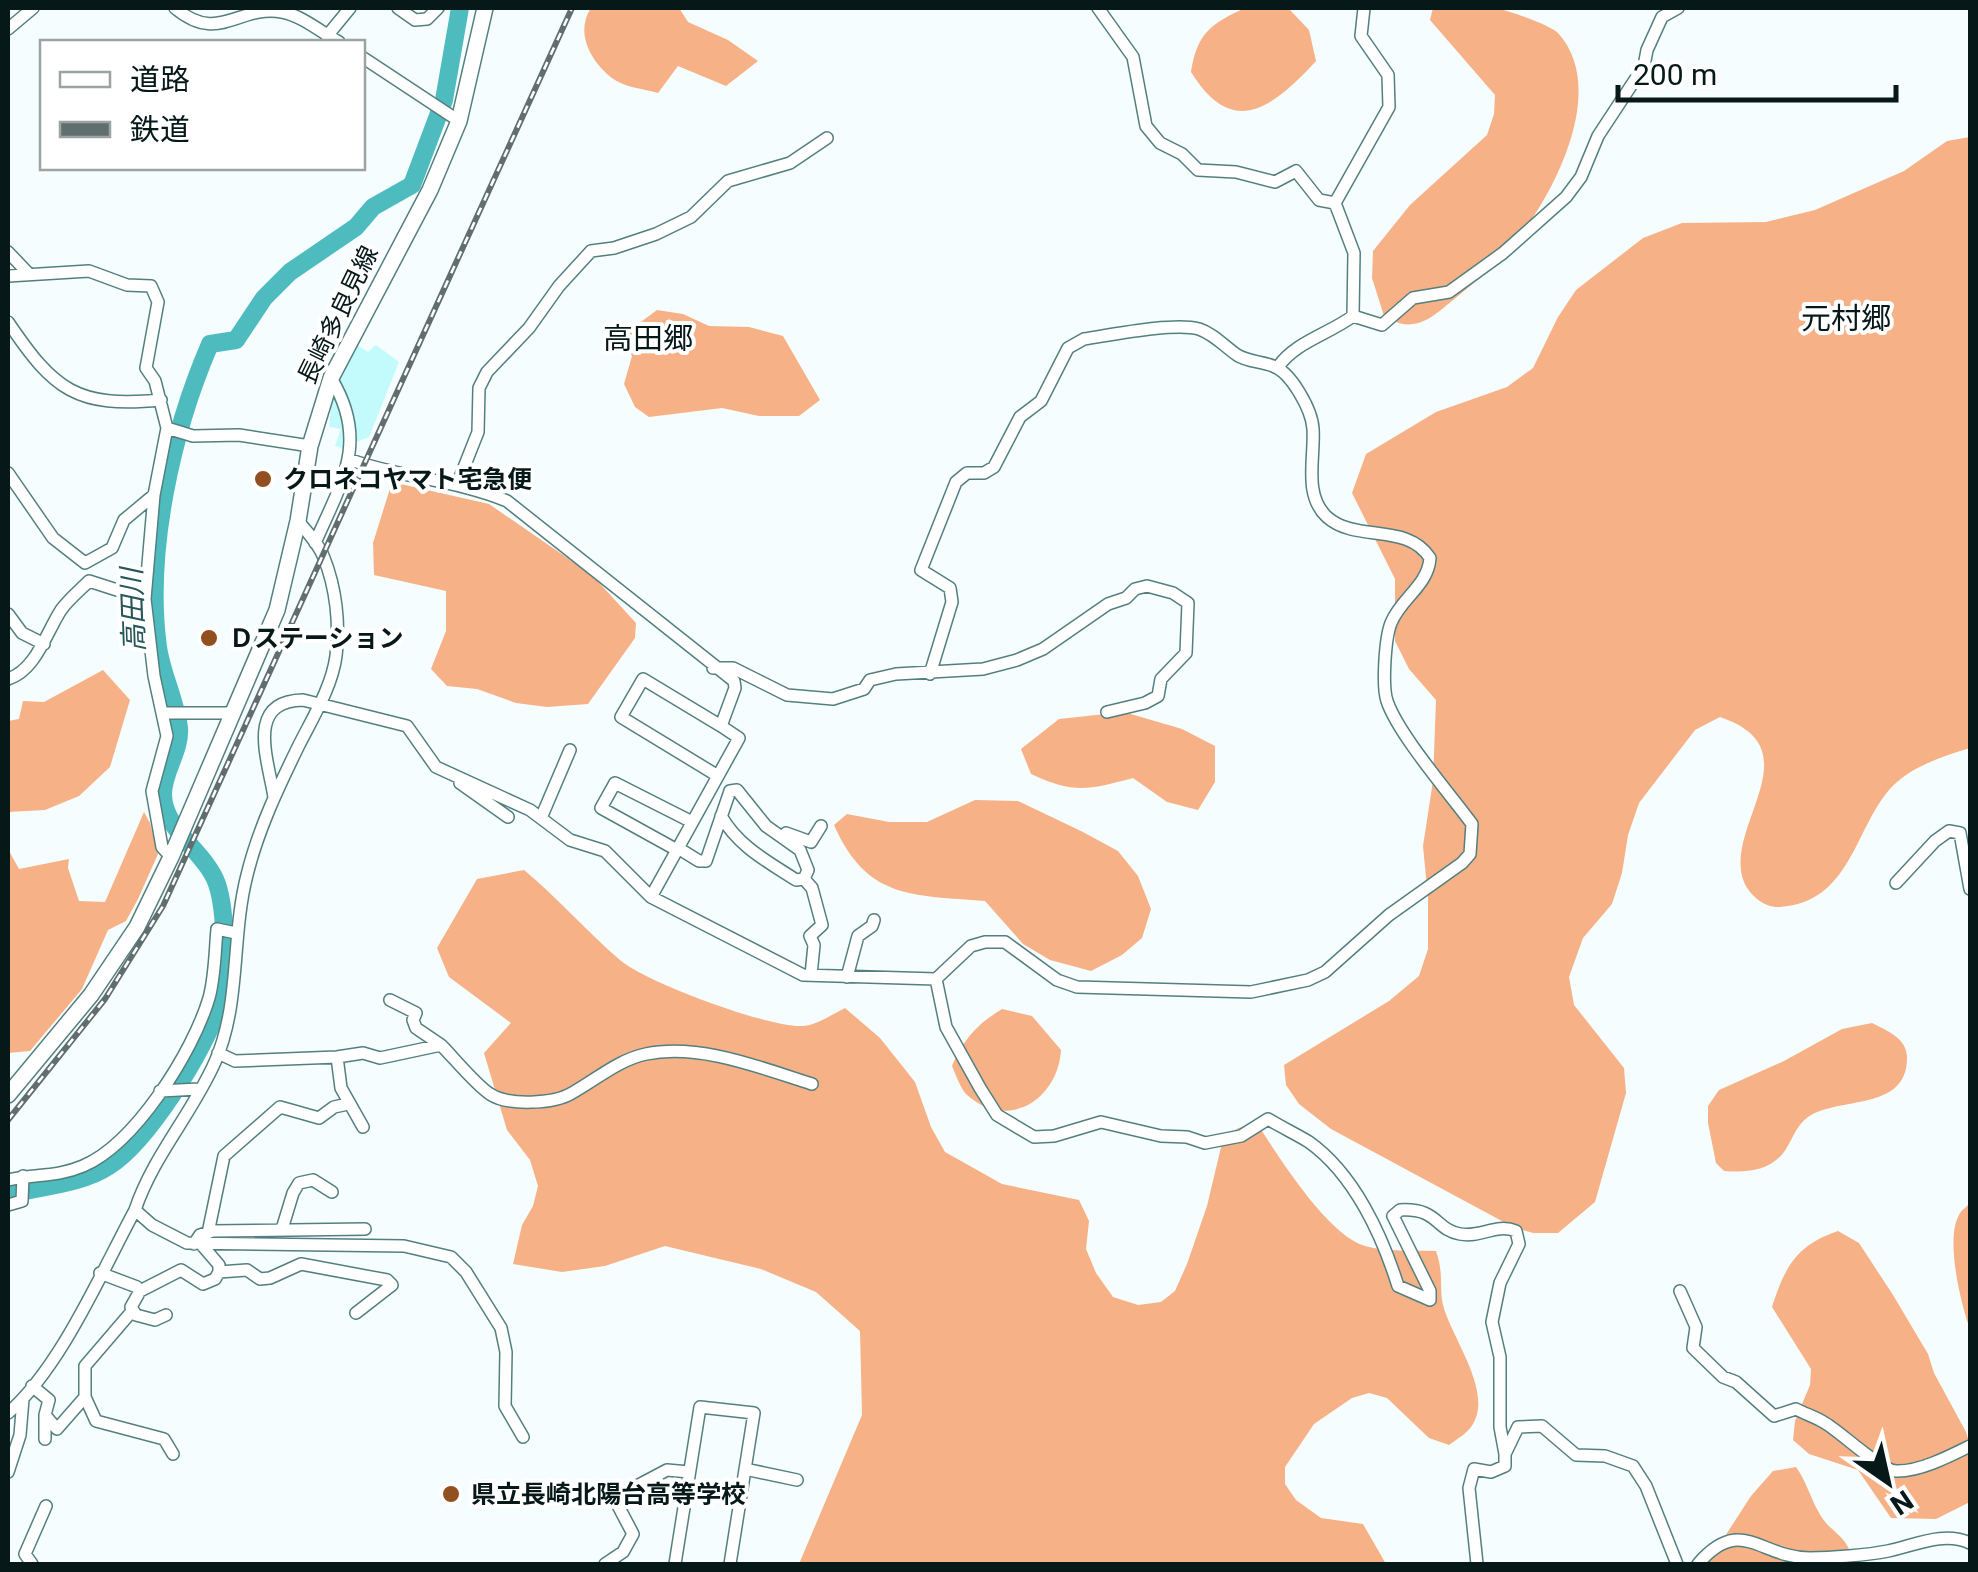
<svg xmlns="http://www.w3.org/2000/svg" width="1978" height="1572" font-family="Roboto,'Noto Sans JP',sans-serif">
  <rect width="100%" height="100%" fill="#f5fdfe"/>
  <path fill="#c3fbfc" d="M356,344L368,352L376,345L399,362L369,437L342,448L335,446L341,429L329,427L332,399Z"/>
  <path fill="#f7b186" d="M591,8H679L688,22L728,40L758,61L726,86L678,66L658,93C644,89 623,87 612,78C590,61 575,32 591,8Z
    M1245,8L1290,10L1309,30L1316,61C1274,106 1234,141 1191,72C1197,34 1210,24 1245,8Z
    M1433,8C1452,8 1476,4 1495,8C1507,10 1551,25 1558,33C1609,89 1554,195 1514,243C1498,263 1478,280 1458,296C1445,306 1430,322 1413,324C1402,326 1394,321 1384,316L1372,278L1373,251L1410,205L1487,135L1494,114L1495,95L1430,20Z
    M1970,137V748C1943,756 1909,767 1889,790C1854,831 1850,902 1780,907C1765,908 1750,896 1744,882C1722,827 1816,749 1720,717L1695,730L1639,803L1628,835L1622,873L1612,904L1583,938L1569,977L1574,1005L1624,1068L1626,1093L1595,1202L1558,1233H1533L1513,1227L1331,1129L1299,1104L1286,1085L1284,1065L1389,1001L1419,976L1428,949V898L1423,846L1433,781L1436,700L1409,669L1395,641V579L1352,493L1366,454L1436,412L1507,387L1533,368L1558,317L1576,290L1643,238L1682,223L1766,222L1815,210L1904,171L1947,141Z
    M657,310L683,314L709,326L749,327L783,336L820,400L799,416H759L722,408L649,417L635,407L624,384L632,356L622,336Z
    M392,482L489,504L592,575L636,623L635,638L588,704L547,707L516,703L477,689L447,686L431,669L446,631V591L374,575L373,543Z
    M103,670L130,700L110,767L79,796L45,810L8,812V721L19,719L23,701L44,702Z
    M1124,712L1182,729L1215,746V782L1198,810L1167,802L1133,778C1088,790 1074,794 1031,774L1021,749L1059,719Z
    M975,800L1018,801L1081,831L1118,851L1138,876L1151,909L1142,938L1122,955L1091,971L1050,960L1023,944L985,901C913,895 867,900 834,825L847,814L889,822H927Z
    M144,812L150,823L158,854L138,899L126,921L108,930L82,989L30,1051L8,1053V849L19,869L69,859L68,868L79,901L105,902Z
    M524,870C558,898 587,932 620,960C645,982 769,1028 802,1026C815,1026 833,1014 845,1008L880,1038L915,1082L931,1127L945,1152L1002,1184L1079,1200L1089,1221L1086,1249L1096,1273L1113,1297L1138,1305L1161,1302L1175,1291L1187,1264L1207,1206L1222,1143L1236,1129L1256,1122C1277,1154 1327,1235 1365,1246C1387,1252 1414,1250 1436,1251C1444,1273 1439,1287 1443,1305C1451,1337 1493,1391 1473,1424C1468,1433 1457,1439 1449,1445L1429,1438L1387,1398L1369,1393L1352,1398L1314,1424L1285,1467V1484L1296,1500L1321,1518L1363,1524L1386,1564H799L862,1415L860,1331L816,1292L761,1269L665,1246L605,1266L562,1272L513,1264L522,1225L533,1206L538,1186L530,1160L507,1130L484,1053L511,1023L449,977L437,948L477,879Z
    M1002,1009L1032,1016L1061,1050C1058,1100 1007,1132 966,1094C960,1087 956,1075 952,1066C964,1039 976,1025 1002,1009Z
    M1872,1023C1888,1031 1908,1039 1907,1059C1906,1112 1838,1096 1808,1117C1796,1126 1793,1138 1786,1149C1772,1171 1747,1173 1724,1171L1716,1163L1708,1123V1106L1719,1090L1784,1061L1842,1029Z
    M1970,1203V1329C1961,1305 1945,1239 1959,1215C1961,1210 1967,1207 1970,1203Z
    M1838,1231L1859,1243L1893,1295L1928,1354L1934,1373L1966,1432L1970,1445V1502L1936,1519L1891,1518L1858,1470L1809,1454L1793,1440L1795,1421L1810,1385L1811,1369L1772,1307C1785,1266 1797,1245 1838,1231Z
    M1796,1467C1806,1481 1810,1496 1818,1511C1830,1535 1849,1533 1853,1564H1707L1751,1496L1773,1471Z"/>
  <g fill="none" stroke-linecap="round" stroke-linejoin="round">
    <path stroke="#4ebcbf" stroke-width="18" d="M8,1195C40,1186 80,1185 109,1166C147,1142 207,1048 219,1004C226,974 227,914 217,884C206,852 163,830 163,794C163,772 181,750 179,728C176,701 162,675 158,647C145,551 172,432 210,344L236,340L264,298L290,272L356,227L373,207L412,185L444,100L460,8"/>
    <defs>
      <path id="minor" d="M175,8C219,45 239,4 282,12C303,16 322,33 339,42
        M398,8L415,20L427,19L438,8
        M1098,8L1133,57L1146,126L1160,143L1182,154L1198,170L1236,172L1275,182L1296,171L1319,200L1335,203
        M8,29L33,8
        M327,36L350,8
        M362,57L459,121
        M8,252L28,273
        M8,276L89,271L127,285L151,286L158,302L146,368L155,381L167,428L154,495L124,520L112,548L85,563L53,538L8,473
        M1353,316L1382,325L1413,298L1449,292L1503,253L1566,197L1581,177L1598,136L1644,66L1647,50L1662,17L1678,8
        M1353,316L1354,253L1335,203L1389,107L1388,75L1361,36L1364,8
        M8,322C54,390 76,408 161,400
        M1278,367C1295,342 1329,334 1353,316
        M167,428L193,436L239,435L310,446
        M351,460C402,478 457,480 507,501L734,681L735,688L721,726L739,738L651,897
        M457,485L478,432L479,388L487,372L529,328L559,286L591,251L614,248L656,234L691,217L728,181L790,163L827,138
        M154,495L145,599L154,676L167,736L152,791L162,847L171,857
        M315,543C341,483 370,442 331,378
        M8,614L22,633L44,644
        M713,668H733L787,695L833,699L864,689L870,680L896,674L983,669L1017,660L1043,649L1108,604L1126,598L1135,589L1147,586L1173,593L1188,603L1186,653L1161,679L1158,696L1145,703L1107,712
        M8,679C36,670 46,633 61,610C68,600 80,590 89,581L145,599
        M164,713H233
        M718,776L621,717L643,679L721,726
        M460,783L508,817
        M274,797C268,759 245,701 303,700L407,726L436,767L530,810L570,840L605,851L651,897L803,975L936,979L971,946L985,942H1005L1057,980L1077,987L1251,992L1308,980L1325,972L1389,915L1462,863L1470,854L1472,824C1450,794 1398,734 1387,701C1382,686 1385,638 1391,623C1401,598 1428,586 1430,558C1407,522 1356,543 1327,517C1303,495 1315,457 1313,429C1312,410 1291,372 1273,366C1261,361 1248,362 1237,355C1224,346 1214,334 1199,329C1174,322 1111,335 1084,339L1068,348L1041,401L1020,417L994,467L984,473H967L956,482L921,570L950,588L952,602L930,674
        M541,818L570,750
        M786,833L811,842L821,826
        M678,848L699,861H706L730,791L737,790L766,826L800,850L808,870L804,879L796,880C767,861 739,847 721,816
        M677,850L601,808L615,783L692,822
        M804,879L812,888L822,925L810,936L814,945L811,975
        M1896,883L1935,841L1949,831L1960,833L1970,889
        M847,977L858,936L872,926L874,920
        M936,979L946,1027L980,1088L997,1115L1034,1137L1054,1136L1101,1122L1161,1136L1187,1137L1205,1143L1241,1136L1268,1119C1281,1127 1296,1134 1309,1142C1354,1174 1382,1235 1398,1286L1430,1300V1291L1393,1216L1400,1210C1439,1208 1434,1229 1460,1234C1481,1238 1496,1223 1516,1231L1519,1244L1500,1283L1492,1322L1500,1357V1427L1505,1454
        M390,1000L416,1013L413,1020L416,1028L441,1045
        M218,1053L235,1061L337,1057L363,1053L380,1058L441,1045C454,1058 476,1085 490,1094C508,1106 554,1104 572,1093C597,1079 618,1060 646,1054C700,1043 761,1068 812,1084
        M337,1057L341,1088L363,1127
        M160,1091L199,1089
        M8,1180C33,1174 58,1177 83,1166C135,1144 193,1052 209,998C215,976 215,951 217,929L236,933
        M8,1205L22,1201L23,1176
        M135,1210L152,1225L187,1243L404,1246L451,1257L466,1272L501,1328L506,1352L505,1406L523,1437
        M282,1229L293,1193L299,1183L313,1180L332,1192
        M208,1233L224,1156L280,1107L319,1118L334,1107L348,1104
        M194,1244L200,1235L213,1231L365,1229
        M219,1272L247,1270L260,1279L270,1278L301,1264L387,1280L392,1285L356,1313
        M100,1273L137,1287L140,1291L181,1270L203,1284L215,1279L219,1272V1265L201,1244
        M140,1291L131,1307L136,1315L155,1320L166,1315
        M1680,1291L1696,1327L1693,1348L1723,1377L1736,1382L1774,1416L1796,1409C1805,1414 1816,1417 1825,1423C1842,1433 1880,1470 1896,1471C1919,1472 1950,1456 1970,1446
        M32,1386L49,1400L45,1415L57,1429L85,1397V1366L133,1310
        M85,1397L96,1421L164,1439L173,1454
        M8,1413C61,1367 101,1273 135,1210C153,1156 192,1114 215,1062C241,1003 231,937 247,875C258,830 278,788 298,747C312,719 332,687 336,656C340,624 336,588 324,558C319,544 307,532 298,521
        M45,1439V1415
        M745,1469L797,1480
        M8,1472L20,1435L23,1399
        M32,1564L25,1554L46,1506
        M605,1564L623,1552L633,1534L614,1498L667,1470L689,1472
        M675,1564L700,1407L754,1413L730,1564
        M1477,1564L1469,1488L1474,1469L1491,1472L1505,1466V1454L1518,1427L1542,1426L1576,1455L1605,1456L1633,1466L1646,1486L1677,1564
        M1698,1564C1741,1514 1760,1558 1810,1558C1830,1558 1868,1555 1888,1551C1916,1545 1943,1531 1970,1543"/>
      <path id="major" d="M8,1095L91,995L137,927L171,857L277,610L298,521L310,446L331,378L430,190L459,121L485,8"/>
    </defs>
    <use href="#minor" stroke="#547f7f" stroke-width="14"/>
    <use href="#major" stroke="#547f7f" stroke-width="18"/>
    <use href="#minor" stroke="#fff" stroke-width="11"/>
    <use href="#major" stroke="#fff" stroke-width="15"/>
    <defs>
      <path id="rail" d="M8,1120L105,999L163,906L572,8"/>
    </defs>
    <use href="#rail" stroke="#606e6f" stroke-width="6"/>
    <use href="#rail" stroke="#fff" stroke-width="2.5" stroke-dasharray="8" stroke-linecap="butt"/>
  </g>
  <g fill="#924f1f" stroke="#fff" stroke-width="4">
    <circle cx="263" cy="479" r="10"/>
    <circle cx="209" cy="638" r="10"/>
    <circle cx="451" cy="1494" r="10"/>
  </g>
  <g text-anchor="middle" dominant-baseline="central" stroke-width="8" stroke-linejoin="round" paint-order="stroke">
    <g font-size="25" fill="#061818" stroke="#fff">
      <text transform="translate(338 315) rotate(-64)">長崎多良見線</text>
    </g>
    <g font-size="25" font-weight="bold" fill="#061818" stroke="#fff" text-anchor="start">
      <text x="283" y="479">クロネコヤマト宅急便</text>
      <text x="229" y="638">Ｄステーション</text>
      <text x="471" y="1494">県立長崎北陽台高等学校</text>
    </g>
    <g font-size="28" font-style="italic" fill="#265657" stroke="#fff">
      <text transform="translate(133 610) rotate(-92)">高田川</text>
    </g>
    <g font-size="30" fill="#061818" stroke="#fff">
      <text x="1846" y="318">元村郷</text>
      <text x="648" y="338">高田郷</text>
    </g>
  </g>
  <rect width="1978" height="1572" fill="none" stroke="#061818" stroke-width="20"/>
  <rect x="40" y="40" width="325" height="130" fill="#ffffff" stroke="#9ba3a3" stroke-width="2.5"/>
  <rect x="60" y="72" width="50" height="15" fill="#ffffff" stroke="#9ba3a3" stroke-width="2.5"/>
  <text x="130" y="90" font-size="30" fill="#061818">道路</text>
  <rect x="60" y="122" width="50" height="15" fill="#606e6f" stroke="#9ba3a3" stroke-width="2.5"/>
  <text x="130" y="140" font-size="30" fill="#061818">鉄道</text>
  <g transform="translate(1888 1482) rotate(146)" stroke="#ffffff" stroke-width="8" paint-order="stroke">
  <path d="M0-8L18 38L0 25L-18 38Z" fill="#061818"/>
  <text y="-15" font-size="28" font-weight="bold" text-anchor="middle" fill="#061818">N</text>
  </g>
  <path d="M1618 85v15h278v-15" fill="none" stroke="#061818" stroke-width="5"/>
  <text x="1633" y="85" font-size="30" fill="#061818" stroke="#ffffff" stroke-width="8" paint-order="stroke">200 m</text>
</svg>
